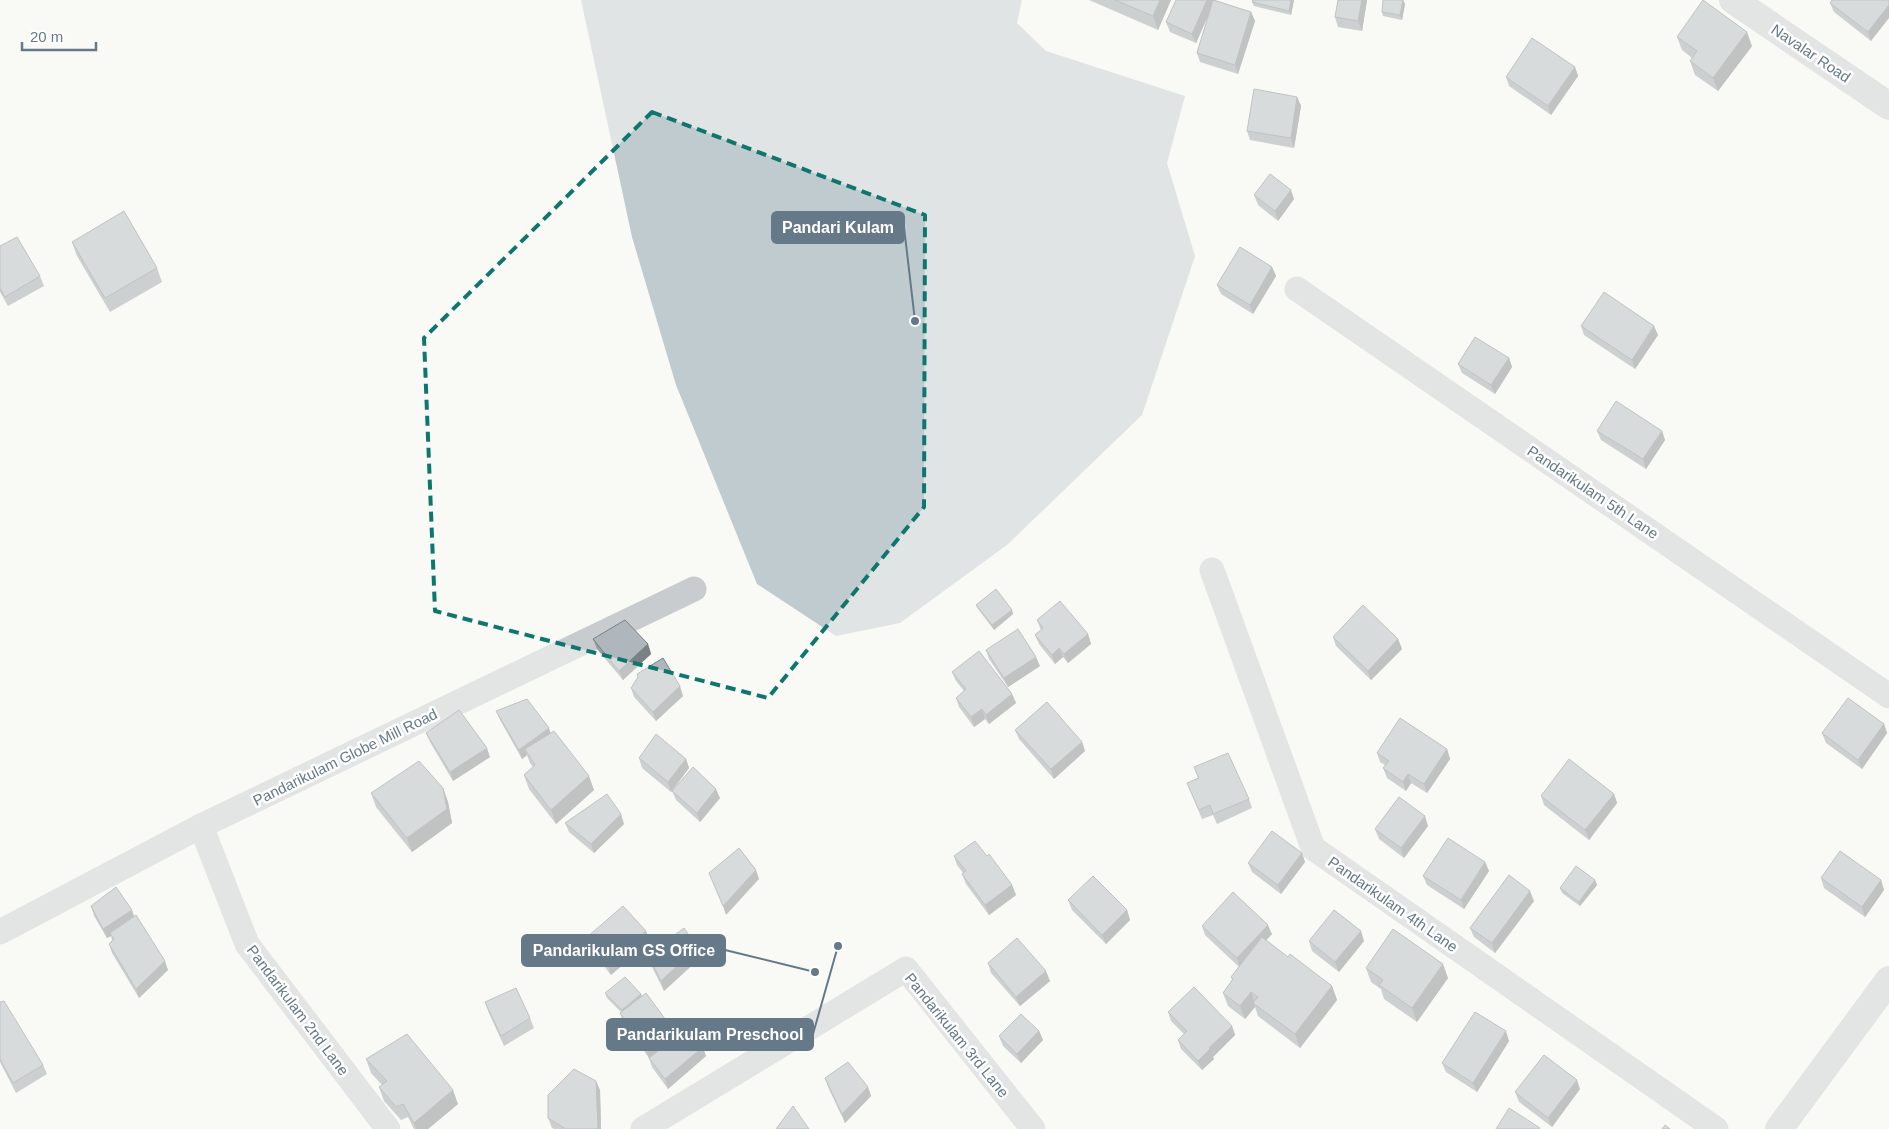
<svg xmlns="http://www.w3.org/2000/svg" width="1889" height="1129" font-family="Arial,sans-serif">
  <rect width="100%" height="100%" fill="#f9f9f6"/>
  <path fill="#c0cbcf" d="M581,0H1022L1017,23L1046,51L1185,96L1167,163L1195,256L1142,415L1007,545L900,623L836,636L757,584L676,385L632,237Z"/>
  <g fill="none" stroke-linecap="round" stroke-linejoin="round">
    <path stroke="#c8cccf" stroke-width="25" d="M1297,289L1889,696
      M1212,570L1313,848L1716,1129
      M201,826L247,944L388,1129
      M0,932L201,826L694,589
      M643,1129L906,969L1033,1129"/>
    <path stroke="#c8cccf" stroke-width="28" d="M1733,0L1889,106
      M1779,1129L1889,980"/>
  </g>
  <path fill="#969da3" d="M1089,0H1171L1158,30Z
    M1215,0L1251,12L1255,21L1238,74L1200,62L1197,53L1208,16L1196,43L1170,32L1166,22Z
    M1253,0H1294L1291,15L1254,6L1252,2Z
    M1338,0H1367L1362,31L1338,27L1335,17Z
    M1403,0L1405,4L1402,20L1383,16L1382,12Z
    M1889,0L1871,41L1834,12L1830,3Z
    M1677,37L1752,46L1718,91L1695,75L1690,61L1692,58L1682,50Z
    M1575,67L1578,76L1551,115L1509,86L1506,77Z
    M1297,97L1301,106L1294,148L1250,140L1247,131Z
    M1254,195L1294,199L1278,221L1258,205Z
    M72,242L157,268L162,282L110,312L77,256Z
    M0,246L40,276L44,286L8,306L0,292Z
    M1272,267L1276,276L1253,314L1221,294L1217,285Z
    M1581,326L1658,335L1635,369L1584,335Z
    M1509,358L1512,367L1495,394L1462,373L1458,364Z
    M1597,431H1662L1665,440L1646,469L1601,440Z
    M976,605L1012,610L1013,614L994,630L978,609Z
    M1037,620L1088,634L1091,644L1068,663L1063,657L1055,664L1039,644L1035,635L1041,630Z
    M1333,637L1398,639L1402,649L1371,680L1336,646Z
    M593,639L648,644L651,654L623,680L597,649Z
    M986,650L1040,666L1008,687L989,659Z
    M952,672L1012,694L1016,703L989,724L985,719L974,727L959,707L956,698L964,691L956,681Z
    M631,688L683,696L656,721L634,697Z
    M496,711L551,733L594,790L556,824L529,789L524,775L533,767L530,763L527,755L522,759L500,720Z
    M1884,724L1887,733L1862,769L1826,743L1822,733Z
    M1015,730L1082,742L1085,751L1054,779L1019,739Z
    M426,733L490,757L453,781L430,742Z
    M1447,749L1450,759L1427,793L1411,783L1406,791L1387,778L1383,768L1385,765L1380,762L1377,753Z
    M639,758L686,759L689,768L671,792L642,768Z
    M1194,767L1249,799L1252,808L1217,824L1213,815L1202,819L1187,783L1198,778Z
    M443,788L448,802L452,823L412,852L376,807L371,793Z
    M672,791L720,798L700,822L676,800Z
    M1614,794L1617,803L1589,840L1544,805L1541,796Z
    M565,823L624,824L594,853L569,832Z
    M1428,826L1404,858L1379,839L1375,829Z
    M1302,853L1305,862L1281,894L1252,872L1248,863Z
    M954,856H987L1012,885L1016,895L989,915L966,884L962,874L963,873L957,865Z
    M1485,862L1489,871L1464,909L1427,885L1423,876Z
    M1821,878L1881,880L1884,890L1865,917L1824,888Z
    M1595,880L1597,885L1580,906L1562,893L1560,888Z
    M1068,900L1127,910L1130,920L1106,944L1072,910Z
    M1534,901L1495,953L1474,937L1470,928Z
    M91,906L134,916L168,970L139,998L112,953L109,944L112,940L111,936L107,938L94,916Z
    M1202,926L1272,934L1266,940L1288,957L1332,986L1337,1000L1300,1048L1258,1016L1255,1007L1245,1019L1228,1006L1223,993L1232,980L1231,977L1239,967L1205,935Z
    M586,938L650,941L611,975L589,947Z
    M1309,941H1364L1339,972L1312,951Z
    M697,947L701,957L664,991L651,965L648,955Z
    M988,963L1050,981L1020,1006L991,973Z
    M1366,968L1448,978L1417,1022L1384,999L1381,989L1371,982Z
    M605,993L641,994L642,996L674,1031L677,1037L706,1056L668,1089L652,1067L649,1058L623,1022L620,1013L621,1012L607,998Z
    M0,1002L43,1065L47,1074L16,1093L0,1062Z
    M485,1002L530,1018L534,1028L504,1046L488,1011Z
    M1168,1012L1232,1026L1235,1035L1213,1057L1214,1059L1202,1070L1181,1049L1178,1040L1184,1034L1171,1021Z
    M1039,1031L1043,1040L1021,1063L1003,1046L999,1036Z
    M1509,1041L1477,1092L1446,1072L1442,1063Z
    M366,1059L458,1104L428,1129H414L408,1117L401,1120L384,1101L379,1087L382,1085L371,1073Z
    M825,1078L868,1087L871,1096L845,1123L828,1087Z
    M1580,1089L1552,1127L1519,1102L1515,1092Z
    M600,1090L601,1129H554L552,1128L548,1118Z"/>
  <path fill="#7a8084" d="M1160,0H1171L1158,30L1153,16Z
    M1207,0H1215L1196,43L1192,34Z
    M1291,0H1294L1291,15L1289,11Z
    M1362,0H1367L1362,31L1358,21Z
    M1403,0L1405,4L1402,20L1400,15Z
    M1889,5V18L1871,41L1868,32Z
    M1251,12L1255,21L1238,74L1235,65Z
    M1747,32L1752,46L1718,91L1713,78Z
    M1575,67L1578,76L1551,115L1548,106Z
    M1297,97L1301,106L1294,148L1291,138Z
    M1291,190L1294,199L1278,221L1275,211Z
    M1272,267L1276,276L1253,314L1250,305Z
    M1654,326L1658,335L1635,369L1632,360Z
    M1509,358L1512,367L1495,394L1491,385Z
    M1662,431L1665,440L1646,469L1643,459Z
    M1012,610L1013,614L994,630L992,625Z
    M1088,634L1091,644L1068,663L1064,654Z
    M1398,639L1402,649L1371,680L1368,671Z
    M648,644L651,654L623,680L619,671Z
    M1059,648L1063,657L1055,664L1052,655Z
    M1036,657L1040,666L1008,687L1004,678Z
    M680,686L683,696L656,721L653,712Z
    M1012,694L1016,703L989,724L986,715Z
    M982,709L985,719L974,727L971,717Z
    M1884,724L1887,733L1862,769L1858,760Z
    M549,728L552,738L525,749L527,755L522,759L519,750Z
    M1082,742L1085,751L1054,779L1051,769Z
    M487,748L490,757L453,781L450,772Z
    M1447,749L1450,759L1427,793L1424,784Z
    M686,759L689,768L671,792L668,782Z
    M1408,774L1411,783L1406,791L1403,782Z
    M589,776L594,790L556,824L551,810Z
    M443,788L448,802L452,823L412,852L407,838Z
    M716,789L720,798L700,822L697,813Z
    M1614,794L1617,803L1589,840L1585,830Z
    M621,814L624,824L594,853L591,844Z
    M1425,816L1428,826L1404,858L1401,848Z
    M1302,853L1305,862L1281,894L1278,885Z
    M1485,862L1489,871L1464,909L1461,900Z
    M756,870L759,879L726,915L723,906Z
    M1595,880L1597,885L1580,906L1579,902Z
    M1881,880L1884,890L1865,917L1862,907Z
    M1012,885L1016,895L989,915L985,905Z
    M1530,891L1534,901L1495,953L1492,943Z
    M132,910L135,919L110,933L111,936L107,938L103,929Z
    M1127,910L1130,920L1106,944L1102,935Z
    M1268,925L1272,934L1240,968L1237,958Z
    M646,931L650,941L611,975L608,965Z
    M1361,931L1364,941L1339,972L1335,962Z
    M697,947L701,957L664,991L661,981Z
    M165,961L168,970L139,998L136,989Z
    M1443,964L1448,978L1417,1022L1412,1008Z
    M1046,971L1050,981L1020,1006L1016,997Z
    M1332,986L1337,1000L1300,1048L1295,1034Z
    M1251,992L1255,1004L1253,1003L1255,1007L1245,1019L1240,1006Z
    M641,994L643,998L624,1015L622,1010Z
    M1232,1026L1235,1035L1213,1057L1214,1059L1202,1070L1198,1061L1209,1048Z
    M674,1031L678,1040L649,1059L646,1049Z
    M1039,1031L1043,1040L1021,1063L1017,1054Z
    M1506,1031L1509,1041L1477,1092L1473,1083Z
    M703,1047L706,1056L668,1089L665,1079Z
    M1577,1080L1580,1089L1552,1127L1548,1118Z
    M596,1081L600,1090L601,1129H596Z
    M868,1087L871,1096L845,1123L842,1114Z
    M453,1090L458,1104L428,1129H416L414,1123Z"/>
  <path fill="#afb7bd" stroke="#7a8084" d="M1115,0H1160L1153,16Z
    M1176,0H1207L1192,34L1166,22Z
    M1213,0L1251,12L1235,65L1197,53Z
    M1253,0H1291L1289,11L1252,2Z
    M1338,0H1362L1358,21L1335,17Z
    M1383,0H1403L1400,15L1382,12Z
    M1703,0L1747,32L1713,78L1690,61L1697,51L1677,37Z
    M1832,0H1889V5L1868,32L1830,3Z
    M1532,38L1575,67L1548,106L1506,77Z
    M1254,89L1297,97L1291,138L1247,131Z
    M1270,174L1291,190L1275,211L1254,195Z
    M124,211L157,268L105,298L72,242Z
    M17,237L40,276L5,297L0,288V246Z
    M1240,247L1272,267L1250,305L1217,285Z
    M1604,292L1654,326L1632,360L1581,326Z
    M1475,337L1509,358L1491,385L1458,364Z
    M1616,401L1662,431L1643,459L1597,431Z
    M996,589L1012,610L992,625L976,605Z
    M1060,601L1088,634L1064,654L1059,648L1052,655L1035,635L1043,628L1037,620Z
    M1363,605L1398,639L1368,671L1333,637Z
    M625,620L648,644L619,671L593,639Z
    M1018,629L1036,657L1004,678L986,650Z
    M979,651L1012,694L986,715L982,709L971,717L956,698L966,689L952,672Z
    M663,658L680,686L653,712L631,688L638,677L637,674Z
    M1848,698L1884,724L1858,760L1822,733Z
    M527,699L549,728L519,750L496,711Z
    M1047,702L1082,742L1051,769L1015,730Z
    M459,710L487,748L450,772L426,733Z
    M1400,718L1447,749L1424,784L1408,774L1403,782L1383,768L1389,761L1377,753Z
    M554,731L589,776L551,810L524,775L535,765L525,749Z
    M656,734L686,759L668,782L639,758Z
    M1228,753L1249,799L1213,814L1210,805L1199,810L1187,783L1199,778L1194,767Z
    M1569,759L1614,794L1585,830L1541,796Z
    M419,761L443,788L447,809L407,838L371,793Z
    M693,767L716,789L697,813L672,791Z
    M607,794L621,814L591,844L565,823Z
    M1399,797L1425,816L1401,848L1375,829Z
    M1272,831L1302,853L1278,885L1248,863Z
    M1448,838L1485,862L1461,900L1423,876Z
    M975,841L987,856L989,854L1012,885L985,905L962,874L966,871L954,856Z
    M739,848L756,870L723,906L709,873Z
    M1840,851L1881,880L1862,907L1821,878Z
    M1576,866L1595,880L1579,902L1560,888Z
    M1509,875L1530,891L1492,943L1470,928Z
    M1093,876L1127,910L1102,935L1068,900Z
    M116,887L132,910L103,929L91,906Z
    M1233,892L1268,925L1237,958L1202,926Z
    M623,906L646,931L608,965L586,938Z
    M1334,910L1361,931L1335,962L1309,941Z
    M136,915L165,961L136,989L109,944L114,939L110,933Z
    M684,928L697,947L661,981L648,955Z
    M1393,929L1443,964L1412,1008L1379,985L1383,980L1366,968Z
    M1262,937L1288,957L1290,954L1332,986L1295,1034L1253,1003L1258,997L1251,992L1240,1006L1223,993L1233,979L1231,977Z
    M1017,938L1046,971L1016,997L988,963Z
    M625,977L641,994L622,1010L605,993Z
    M1194,987L1232,1026L1209,1048L1210,1049L1198,1061L1178,1040L1187,1031L1168,1012Z
    M516,988L530,1018L501,1036L485,1002Z
    M646,993L674,1031L646,1049L620,1013Z
    M4,1001L43,1065L13,1083L0,1059V1002Z
    M1475,1012L1506,1031L1473,1083L1442,1063Z
    M1021,1014L1039,1031L1017,1054L999,1036Z
    M684,1031L703,1047L665,1079L649,1058Z
    M407,1034L453,1090L414,1123L403,1104L396,1107L379,1087L387,1081L366,1059Z
    M1544,1055L1577,1080L1548,1118L1515,1092Z
    M848,1062L868,1087L842,1114L825,1078Z
    M574,1069L596,1081L598,1127L596,1129H566L548,1118V1095Z
    M793,1106L809,1129H776Z
    M1509,1108L1540,1128L1539,1129H1496Z
    M1665,1125L1670,1129H1662Z"/>
  <path d="M0 0H1889V1129H0ZM652,112L925,215L924,507L768,698L435,611L424,338Z" fill="#f9f9f6" fill-opacity=".55" fill-rule="evenodd"/>
  <path fill="none" stroke="#0f766e" stroke-width="4" stroke-dasharray="10 6" stroke-linejoin="round" d="M652,112L925,215L924,507L768,698L435,611L424,338Z"/>
  <g text-anchor="middle" dominant-baseline="central" stroke-width="5" stroke-linejoin="round" paint-order="stroke">
    <g font-size="15" fill="#667988" stroke="#fff">
      <text transform="translate(1811 53) rotate(34)">Navalar Road</text>
      <text transform="translate(1593 492) rotate(34)">Pandarikulam 5th Lane</text>
      <text transform="translate(345 757) rotate(-26)">Pandarikulam Globe Mill Road</text>
      <text transform="translate(1393 904) rotate(35)">Pandarikulam 4th Lane</text>
      <text transform="translate(298 1010) rotate(53)">Pandarikulam 2nd Lane</text>
      <text transform="translate(957 1035) rotate(51)">Pandarikulam 3rd Lane</text>
    </g>
  </g>
  <path fill="none" stroke="#667988" stroke-width="2" d="M915 321L904 227M815 972L725 950M838 946L813 1034"/>
  <g fill="#667988" stroke="#fff" stroke-width="2">
    <circle cx="915" cy="321" r="5"/>
    <circle cx="815" cy="972" r="5"/>
    <circle cx="838" cy="946" r="5"/>
  </g>
  <g fill="#667988" stroke="#667988" stroke-width="2">
    <rect x="772" y="212" width="132" height="31" rx="5"/>
    <rect x="522" y="935" width="203" height="31" rx="5"/>
    <rect x="607" y="1019" width="206" height="31" rx="5"/>
  </g>
  <g font-size="16" text-anchor="middle" font-weight="bold" fill="#fff">
    <text x="838" y="233">Pandari Kulam</text>
    <text x="624" y="956">Pandarikulam GS Office</text>
    <text x="710" y="1040">Pandarikulam Preschool</text>
  </g>
  <path d="M22 42v8h74v-8" fill="none" stroke="#667988" stroke-width="2.5"/>
  <text x="30" y="42" font-size="15" fill="#667988" stroke="#ffffff" stroke-width="4" paint-order="stroke">20 m</text>
</svg>
